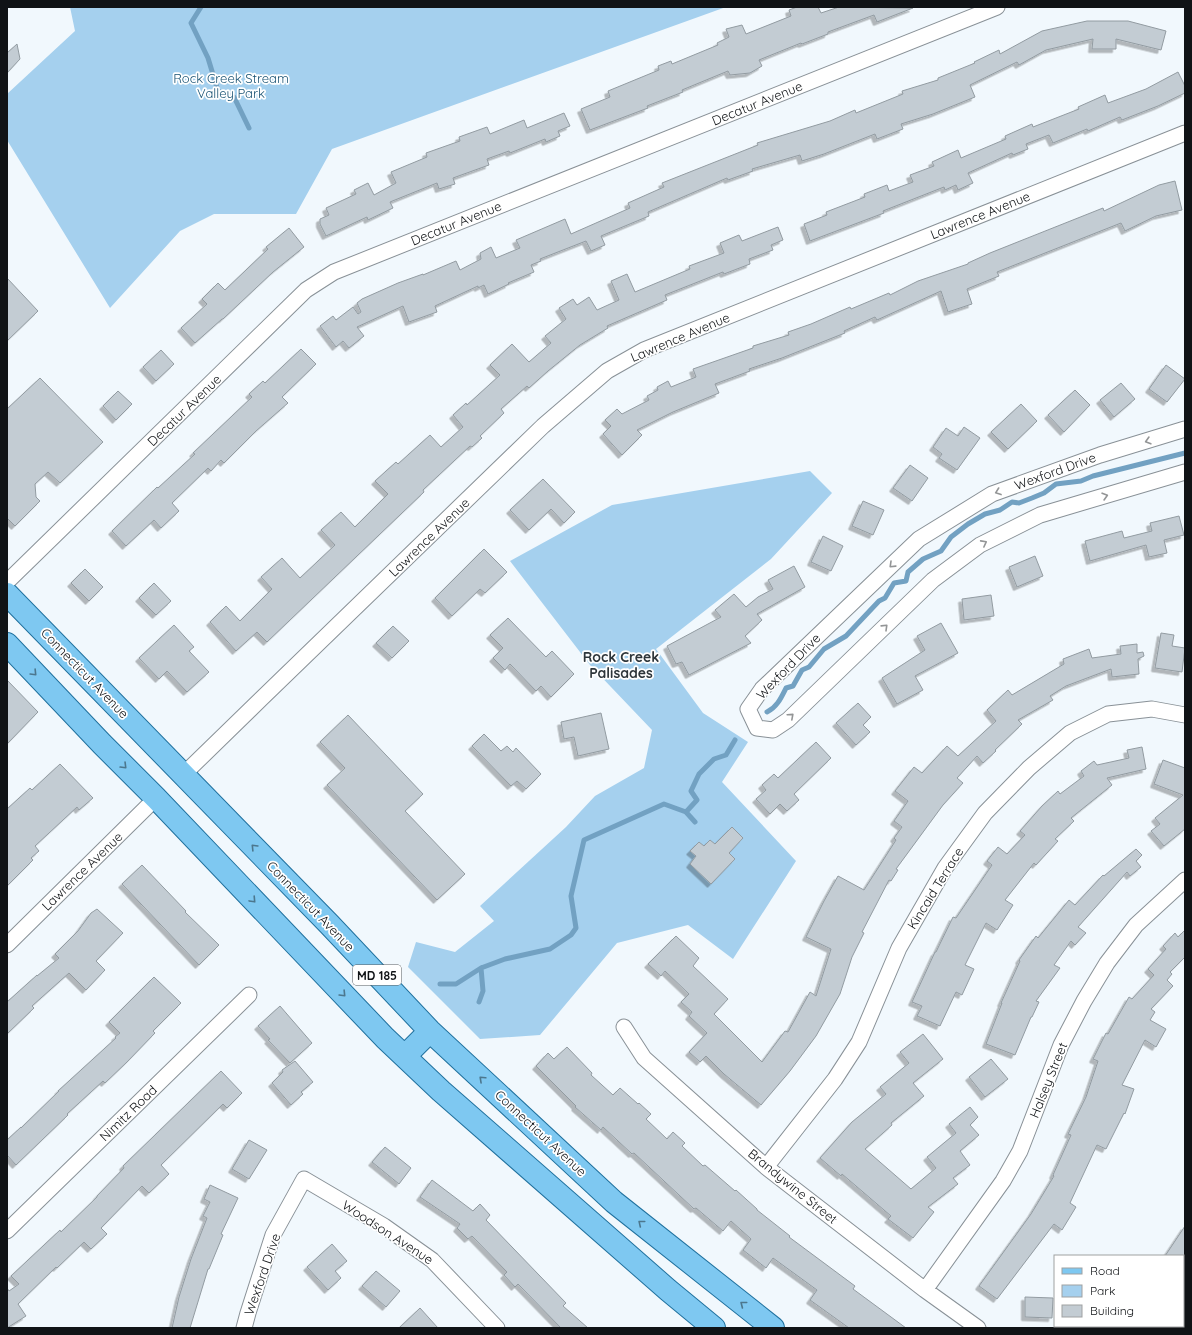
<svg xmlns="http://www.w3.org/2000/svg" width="1192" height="1335" font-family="Quicksand,sans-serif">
  <defs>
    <filter id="shadow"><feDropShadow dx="-3.5" dy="3.5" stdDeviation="0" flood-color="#0004"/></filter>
  </defs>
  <rect width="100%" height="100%" fill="#f1f8fd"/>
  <path fill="#a5d0ee" d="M70,7H726L332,149L296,214H214L180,231L110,308L7,140V94L75,31Z
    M810,471L832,493L771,559L656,649L703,713L748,742L722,782L796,861L733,959L688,925L617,943L540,1035L480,1039L408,967L416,942L455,952L494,921L480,906L566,827L595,796L644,768L652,730L590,665L510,561L612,505Z"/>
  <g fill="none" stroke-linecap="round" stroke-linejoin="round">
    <path stroke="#72a1c2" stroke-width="5" d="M201,7L191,23L208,58L218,91L234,97L249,128
      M767,712C777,707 781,698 786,688L793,686L802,670L809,667L824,649L846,636L879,601L885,598L894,583L906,581L908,572L923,559L941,551L951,537L968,524L985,514L1000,510L1012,502L1019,503L1032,498L1044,493L1056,484L1081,481L1093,476L1185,453
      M695,822L686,812L697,800L691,791L699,774L714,759L726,755L735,740
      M440,984H456L481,968
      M479,1002L483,991L481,968L505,959L550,949L571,935L576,928L571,896L584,840L664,804L686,812"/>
  </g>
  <path fill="#c3ccd3" stroke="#929ba1" filter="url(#shadow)" d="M797,7H818L821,13L839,7L913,8L877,22L874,15L828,32V34L802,44L801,43L759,60L762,66L750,73L730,75L728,71L682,90L683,92L647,106L648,108L590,130L581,109L610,97L608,91L659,70L658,66L671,61L672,64L718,45L717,43L729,37L726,29L742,25L746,34L791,16L789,10Z
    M1087,21H1128L1166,31L1161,50L1116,39V49H1092L1093,39L1046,50L1019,65L1017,62L970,85L975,97L933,114L901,124L903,129L877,139L875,134L824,154L802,161L800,155L752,169L753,171L728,180L727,178L648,212L649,216L601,236L605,245L591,251L586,241L540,259L541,261L531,265L534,272L508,283L509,284L488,294L484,285L478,288V286L435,306L437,312L409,322L403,306L357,327L364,336L349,348L343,341L336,347L320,326L333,316L336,320L353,307L358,314L361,312L357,303L362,299L398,283L423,274V275L456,261L460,270L481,259L480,253L491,247L496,258L520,248L516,240L565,219L571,234L630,208L628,203L664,187L662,183L758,145L757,143L830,121L855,110L856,113L903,94L902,91L938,80V78L975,63L974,62L999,50L1000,54L1042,31Z
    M17,44L20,59L7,73V53Z
    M1178,72L1185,86V93L1158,106L1122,120L1120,117L1088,131L1087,129L1053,143L1049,135L1026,144L1028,149L1013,155L1012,153L968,173L973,183L958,190L956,185L945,190L944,187L883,211L884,213L810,241L804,224L827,215L826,212L865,197L864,194L887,185L889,191L913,182L910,175L934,166L932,162L958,150L961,158L1006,139L1005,136L1032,124L1033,127L1079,109L1078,107L1105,95L1108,103L1146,89Z
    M564,113L570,126L558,131L560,136L546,142L545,139L510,153L509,151L487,159L489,165L453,178L455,184L439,189L437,183L390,202L393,208L368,220L367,217L326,236L320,224V219L329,215L326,208L356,194L354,190L368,183L374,195L396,183L391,172L427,157L426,153L460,141L459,137L487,127L490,134L524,120L527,128Z
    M1175,181L1182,210L1156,216L1125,231L1121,223L997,272L999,276L967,289L972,304L948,312L941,291L877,320L875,317L844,331L845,333L782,358L749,369L750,371L715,384L719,393L673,412L637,430L642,435L622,455L603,434L611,426L605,420L617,409L622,414L649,400L647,396L658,390L657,387L668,381L671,387L696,377L693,369L753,348V346L789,335L788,332L811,324L850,307L851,309L889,293L890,295L918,281L968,264V263L990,253L1103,208L1104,211L1159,185Z
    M778,227L783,240L771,245L773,250L749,259L750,264L724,274L723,272L665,295L667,300L607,326L608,328L580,345L548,371L529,388L527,386L501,409L504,413L480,436L482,438L472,447L470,446L423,490L424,492L267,642L257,632L236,651L210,622L226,606L240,621L272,589L261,577L282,558L300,578L335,545L321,530L341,512L355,527L388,494L375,481L396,462L398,464L430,435L441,447L463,427L453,415L466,403L467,405L500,375L490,365L512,344L529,362L551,343L545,336L566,319L559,308L573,299L577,305L589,297L597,310L619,300L611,281L627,274L635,292L690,269L689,266L724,253L720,243L739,235L742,241Z
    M289,228L304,247L273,272L223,319H222L195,343L181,328L207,304L202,299L218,283L225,290L268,249L266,247Z
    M7,278L38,311L7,341Z
    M301,349L316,364L282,397L288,403L256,431L224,463L221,460L211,471L208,468L172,503L179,511L161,528L154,520L126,546L112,531L157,487L158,488L195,454L193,453L252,397L249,394L263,381L265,383Z
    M161,350L174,364L156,381L143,367Z
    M1166,365L1185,379L1167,402L1149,389Z
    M40,378L103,442L60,483L48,472L35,484L36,497L40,501L15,526L7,518V409Z
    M1121,383L1135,399L1114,417L1100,400Z
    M1075,390L1090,405L1064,432L1048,415Z
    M118,391L132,404L116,420L103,406Z
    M1021,404L1037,421L1008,449L991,432Z
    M964,427L980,438L957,470L939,458L942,454L933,447L946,428L958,436Z
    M910,465L928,478L912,501L893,488Z
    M543,479L575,512L564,523L551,509L529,530L510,510Z
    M863,501L884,510L873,535L852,526Z
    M1179,516L1184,535L1164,540L1167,553L1149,557L1146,545L1090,561L1085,541L1122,531L1124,538L1152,531L1150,523Z
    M823,536L843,546L831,571L811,562Z
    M484,549L507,572L485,593L480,589L452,616L435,598Z
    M1035,556L1043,576L1017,587L1009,567Z
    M794,566L805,587L757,614L762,620L745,636L751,643L689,675L682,662L676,664L667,646L721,617L715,610L734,594L746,607L758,597L773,589L768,580Z
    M85,569L103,587L89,601L71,583Z
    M154,583L171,601L156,615L139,598Z
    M991,595L994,616L964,620L962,599Z
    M508,618L546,657L552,651L574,674L551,697L541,686L536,691L510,664L505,670L493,658L503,648L490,635Z
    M941,623L958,653L915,676L923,690L897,704L882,678L925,650L917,636Z
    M174,625L194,647L189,651L209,672L187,692L167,671L159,679L139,658Z
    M393,626L409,641L392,658L376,643Z
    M1161,633L1174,635L1172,646L1185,648L1182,672L1155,668Z
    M1137,644V653L1143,652L1144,656L1138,659L1139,674L1112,677L1111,669L1066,686L1050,696L1053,700L1018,720L1022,724L995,750L996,751L983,763L977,756L957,778L963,783L943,805L896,869L898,870L891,881L889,880L862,932L864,933L852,957L840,994L816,1036L790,1071L761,1105L724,1074L706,1056L700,1062L689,1052L707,1033L689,1016L692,1012L681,1002L689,994L665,971L661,976L648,964L676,936L699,958L693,966L728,999L714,1014L762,1062L785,1031L788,1032L810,992L816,996L831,949L806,937L824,901L838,876L864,890L896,840L894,838L902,827L894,821L908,801L895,791L914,767L922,773L947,746L958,756L996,721L987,710L1008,690L1012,695L1064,664L1063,659L1089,649L1092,658L1121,654L1120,646Z
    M7,680L38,712L7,744Z
    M858,703L871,717L863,725L870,732L856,745L836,723Z
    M601,713L609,749L578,756L574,737L564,739L561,722Z
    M348,715L423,794L405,811L465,874L437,900L327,785L345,768L320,742Z
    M484,734L501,751L507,746L513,752L516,748L541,774L526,789L517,781L511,786L472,746Z
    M816,742L831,758L794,794L799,800L787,811L780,804L770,814L756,799L766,790L762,785L774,774L778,778Z
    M1142,747L1146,769L1107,778L1112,785L1071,818L1074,821L1055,839L1058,841L1036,865L1034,863L1005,900L1013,905L997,930L986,923L965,965L974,969L962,995L956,992L940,1026L917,1016L922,1006L912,1002L935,952H936L953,917L956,918L992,865L987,861L998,847L1007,854L1025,835L1020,831L1042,806L1058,791L1060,794L1084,776L1081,771L1094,761L1097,765L1129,758L1127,750Z
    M1163,760L1185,768V829L1164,846L1151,831L1160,824L1155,818L1183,795L1154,784Z
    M60,764L93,798L79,810L77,807L35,846L39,851L31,858L33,860L7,886V809L30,788L32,790Z
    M732,827L743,838L729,853L735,859L711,884L690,864L696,856L690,851L699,842L704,846L710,840L715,844Z
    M1136,849L1142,855L1136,861L1141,867L1130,876L1127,872L1078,927L1086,933L1075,945L1071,941L1054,965L1060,968L1036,1001L1039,1002L1032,1017H1031L1015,1055L986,1044L1002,1003H1001L1020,961L1019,960L1036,936L1038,938L1069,900L1075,905L1103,875L1104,876Z
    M142,865L186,911L185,912L219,945L199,965L122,884Z
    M97,909L123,933L96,961L105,970L86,990L69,973L32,1006L34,1008L7,1034V1002L37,975V976L59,958L55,954L78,931L91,913Z
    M1185,930V957L1170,972L1172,974L1167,980L1173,986L1151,1009L1155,1012L1150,1020L1166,1029L1156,1047L1145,1040L1122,1085L1134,1089L1125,1114L1124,1113L1106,1149L1097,1145L1070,1203L1076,1207L1062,1230L1054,1224L997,1299L979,1286L1031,1214L1054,1176L1053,1175L1071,1135L1068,1134L1086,1097L1098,1061L1093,1059L1106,1033L1108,1034L1129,997L1132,999L1154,975L1148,969L1166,949L1163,946L1175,933L1178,937Z
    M154,977L181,1003L153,1031L155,1033L127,1062L105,1083L103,1081L67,1114L68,1115L16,1165L7,1155V1140L21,1127V1128L59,1091H58L116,1038L115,1037L120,1033L109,1022Z
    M280,1006L312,1043L290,1063L268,1040L270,1039L258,1026Z
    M923,1034L943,1059L913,1083L924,1096L891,1123L892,1125L865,1149L911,1189L936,1168L927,1157L956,1133L949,1124L970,1107L978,1117L970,1125L979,1135L960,1151L970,1165L953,1178L958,1184L928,1207L934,1212L913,1238L888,1219L891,1216L842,1174L841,1176L820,1158L852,1122L886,1094L880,1087L909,1063L900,1052Z
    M567,1047L592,1073L591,1075L613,1095L620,1088L638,1104L639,1103L651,1114L646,1119L667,1139L673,1132L685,1143L682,1146L703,1166L705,1165L735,1191L736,1190L757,1209V1210L790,1236L789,1237L855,1286L853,1289L906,1328H849L810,1300L817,1290L773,1258L766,1268L743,1250L751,1239L731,1221L723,1231L696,1208L694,1209L634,1153L632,1154L603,1127L601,1130L575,1107L576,1106L536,1066L548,1053L554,1059Z
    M991,1059L1008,1079L985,1097L969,1077Z
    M295,1061L313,1082L301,1092L303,1094L291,1105L272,1083L283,1072L282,1070Z
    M221,1071L242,1093L227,1108L223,1104L161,1165L169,1174L149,1193L142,1186L101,1228L107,1234L91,1249L84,1242L57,1268L56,1267L18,1304L26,1316L7,1328V1288L9,1291L19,1284L11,1276L60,1230L61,1232L97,1197V1196L124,1168L123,1166Z
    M249,1140L267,1150L249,1179L232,1169Z
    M385,1147L411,1168L399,1184L372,1162Z
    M432,1180L473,1211L480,1204L490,1215L486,1220L566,1303L563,1306L588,1328H561L518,1284L515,1287L504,1275L507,1272L472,1236L468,1239L457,1228L460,1224L420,1197Z
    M210,1185L238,1198L221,1234L223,1235L209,1269H208L190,1328H172L179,1297L191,1259L207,1218L203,1216L210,1202L204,1199Z
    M1185,1226V1256H1165Z
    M332,1244L347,1261L335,1271L341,1278L328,1290L307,1267Z
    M376,1271L400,1291L386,1307L362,1286Z
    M1025,1297L1053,1298L1052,1318L1025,1317Z
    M420,1308L438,1328H399Z"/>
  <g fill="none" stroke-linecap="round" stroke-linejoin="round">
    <defs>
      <path id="street" d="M1185,429L1100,455L992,494L919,539L762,689L748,709L757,728L773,730L788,720L933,580L980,545L1040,515L1185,472
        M7,582L306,290L334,272L997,7
        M183,775L261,699L543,426L607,371L644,350L1185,133
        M7,945L156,798
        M624,1027L644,1058L766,1167L925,1290L978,1328
        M766,1167L835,1079L859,1042L899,948L945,868L985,813L1029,768L1070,733L1108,714L1152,709L1185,715
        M7,1231L249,995
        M925,1290L1003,1181L1020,1151L1061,1045L1084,1001L1107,963L1136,925L1185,880
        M244,1328L248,1313L273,1235L304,1179L384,1226L432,1260L497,1328"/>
      <path id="secondary" d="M1171,1328L1173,1326"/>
      <path id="primary" d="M7,594L329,924L430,1031L614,1202L773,1328
        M7,644L102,744L156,798L385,1038L441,1091L668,1290L714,1328
        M405,1056L430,1031"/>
    </defs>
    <use href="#street" stroke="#899197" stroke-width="17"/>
    <use href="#secondary" stroke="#899197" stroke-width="24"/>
    <use href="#primary" stroke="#20719e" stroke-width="24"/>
    <use href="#street" stroke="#fff" stroke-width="15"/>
    <use href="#secondary" stroke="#fff" stroke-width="22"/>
    <use href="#primary" stroke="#7ec8f1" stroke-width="22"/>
  </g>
  <defs><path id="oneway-chevron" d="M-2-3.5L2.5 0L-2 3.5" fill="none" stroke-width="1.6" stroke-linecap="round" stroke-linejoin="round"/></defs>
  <g stroke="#939596">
    <use href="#oneway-chevron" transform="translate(1148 441) rotate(164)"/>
    <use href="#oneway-chevron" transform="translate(998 492) rotate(160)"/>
    <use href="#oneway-chevron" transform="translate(1105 496) rotate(-16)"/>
    <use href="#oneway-chevron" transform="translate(984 543) rotate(-28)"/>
    <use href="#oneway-chevron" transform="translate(892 565) rotate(136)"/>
    <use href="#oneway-chevron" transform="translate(885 627) rotate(-44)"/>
    <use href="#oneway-chevron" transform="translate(791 716) rotate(-42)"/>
  </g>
  <g stroke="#4c778e">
    <use href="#oneway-chevron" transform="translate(34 673) rotate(46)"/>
    <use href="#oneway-chevron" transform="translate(124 766) rotate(45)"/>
    <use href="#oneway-chevron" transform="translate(254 847) rotate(-134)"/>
    <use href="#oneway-chevron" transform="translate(253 900) rotate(47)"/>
    <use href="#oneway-chevron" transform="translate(343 994) rotate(46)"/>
    <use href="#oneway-chevron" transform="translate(482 1079) rotate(-137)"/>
    <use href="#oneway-chevron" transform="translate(641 1223) rotate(-141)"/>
    <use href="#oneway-chevron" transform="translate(743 1304) rotate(-142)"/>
  </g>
  <g text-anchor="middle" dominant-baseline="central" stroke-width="3.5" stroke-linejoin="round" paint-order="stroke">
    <rect fill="#fff" stroke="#585a5c" stroke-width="1" x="353" y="965" width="48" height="20" rx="3"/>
    <g font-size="12" font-weight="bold" fill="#101316">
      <text x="377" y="975">MD 185</text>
    </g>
    <g font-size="13" fill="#175172" stroke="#fff">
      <text x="231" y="78">Rock Creek Stream<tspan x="231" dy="15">Valley Park</tspan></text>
    </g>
    <g font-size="13" fill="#101316" stroke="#fff">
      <text transform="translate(757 103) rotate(-22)">Decatur Avenue</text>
      <text transform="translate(980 215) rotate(-22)">Lawrence Avenue</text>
      <text transform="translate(456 223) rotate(-22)">Decatur Avenue</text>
      <text transform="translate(680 337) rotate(-23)">Lawrence Avenue</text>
      <text transform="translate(184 410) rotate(-44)">Decatur Avenue</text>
      <text transform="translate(1055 471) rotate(-20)">Wexford Drive</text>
      <text transform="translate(429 537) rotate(-44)">Lawrence Avenue</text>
      <text transform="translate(788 666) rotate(-46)">Wexford Drive</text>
      <text transform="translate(85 673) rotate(46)">Connecticut Avenue</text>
      <text transform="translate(82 871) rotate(-44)">Lawrence Avenue</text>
      <text transform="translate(935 888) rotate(-58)">Kincaid Terrace</text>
      <text transform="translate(311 906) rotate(46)">Connecticut Avenue</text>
      <text transform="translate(1048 1080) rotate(-68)">Halsey Street</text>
      <text transform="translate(128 1113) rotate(-44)">Nimitz Road</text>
      <text transform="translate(541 1133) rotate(43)">Connecticut Avenue</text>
      <text transform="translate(793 1186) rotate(39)">Brandywine Street</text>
      <text transform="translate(388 1232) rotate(33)">Woodson Avenue</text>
      <text transform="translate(262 1274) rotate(-71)">Wexford Drive</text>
    </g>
    <g font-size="14" font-weight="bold" fill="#2e363b" stroke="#fff">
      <text x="621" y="657">Rock Creek<tspan x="621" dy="16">Palisades</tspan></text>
    </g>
  </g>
  <rect width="1192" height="1335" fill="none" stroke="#101316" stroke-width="16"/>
  <rect x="1054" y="1255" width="130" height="72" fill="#ffffff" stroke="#9fa1a2"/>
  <rect x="1062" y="1268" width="20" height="6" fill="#7ec8f1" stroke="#9fa1a2"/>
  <text x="1090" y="1275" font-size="12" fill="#101316">Road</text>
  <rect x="1062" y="1285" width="20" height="12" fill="#a5d0ee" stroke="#9fa1a2"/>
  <text x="1090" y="1295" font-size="12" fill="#101316">Park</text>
  <rect x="1062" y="1305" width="20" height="12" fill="#c3ccd3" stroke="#9fa1a2"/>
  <text x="1090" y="1315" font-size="12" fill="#101316">Building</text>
</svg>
